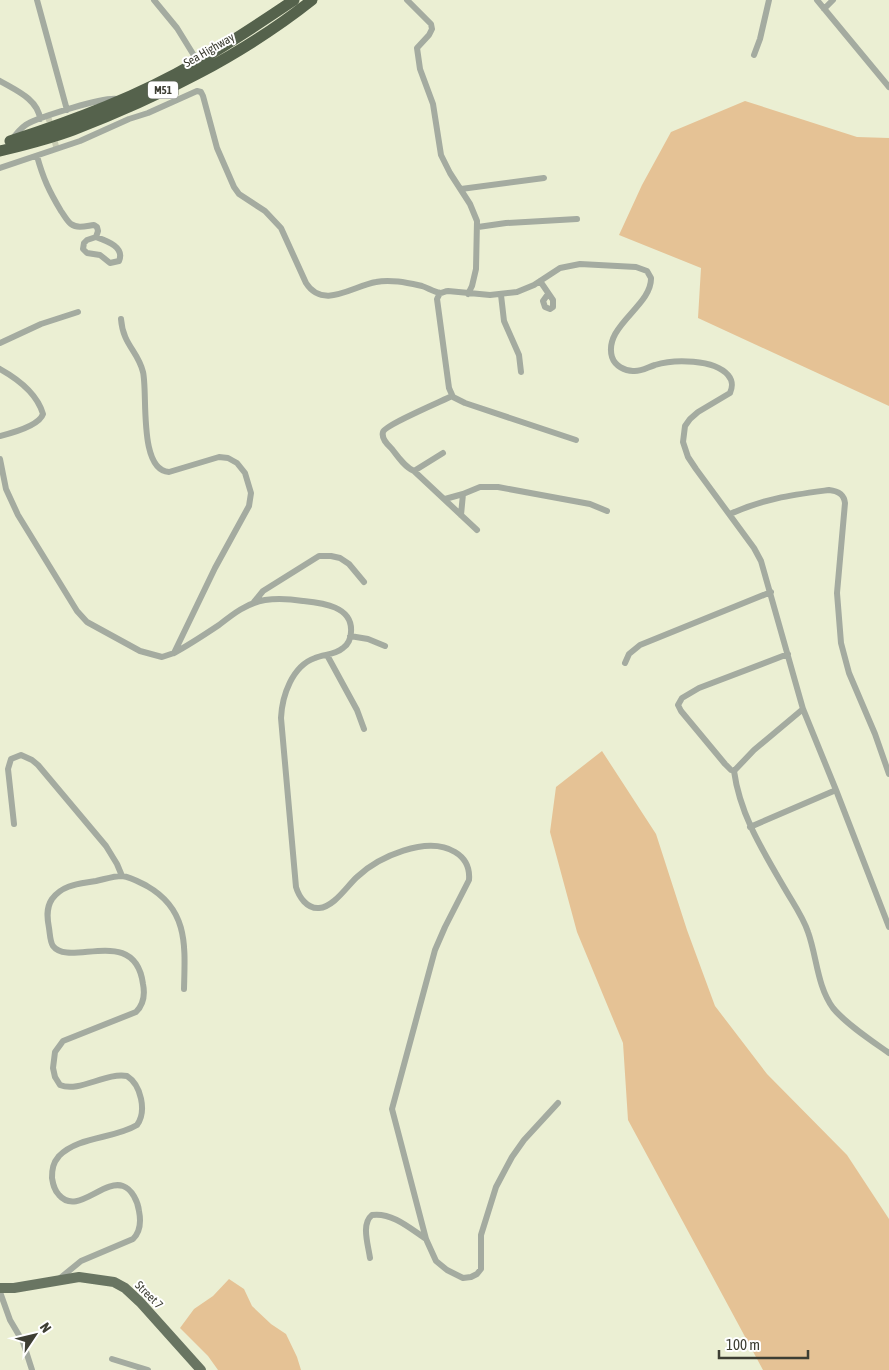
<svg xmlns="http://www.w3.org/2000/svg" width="889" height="1370" font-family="'Asap Condensed',sans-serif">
  <rect width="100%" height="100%" fill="#ebefd3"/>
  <path fill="#e5c295" d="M745,101L857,137L889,138V406L698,318L701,268L619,235L642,185L671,132Z
    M602,751L656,834L687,930L715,1006L767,1074L847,1155L889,1219V1370H763L628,1120L623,1043L577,932L550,832L556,787Z
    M229,1279L244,1289L252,1306L271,1324L286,1334L297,1357L301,1370H218L208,1356L180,1328L194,1309L213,1296Z"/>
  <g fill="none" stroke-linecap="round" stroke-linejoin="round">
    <path stroke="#c8ccb3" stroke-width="6" stroke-dasharray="6 3" stroke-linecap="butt" d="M48,116L57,150"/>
    <path stroke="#a4aba0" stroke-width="6" d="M37,0L67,110
      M154,0L177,28L198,62
      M407,0L431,24L432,29L429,35L417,48L420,69L433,104L441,155L450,173L470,204L477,221L476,269L472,286L468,294
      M817,0L889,87
      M824,9L833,0
      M754,55L760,39L769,0
      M0,81C15,90 38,99 40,119
      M12,139C17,133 22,126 29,123C44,116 102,97 117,99
      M37,156C43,178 49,191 61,211C64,215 67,221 71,224C78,229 86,226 94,225L97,227L98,231L96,237
      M0,168L80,141L129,119L148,113L197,91L201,92L203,96L217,148L234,187L239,194L265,211L281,228L306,283C323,310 353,286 376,282C391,279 408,283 422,286C428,288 434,292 440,293C443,293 445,291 448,291L490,295L517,292L534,285L560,268L580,264L636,267L647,271L651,278C652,306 603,326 612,357C615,366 625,371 633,371C641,372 648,367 655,365C674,359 714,359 728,375C733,381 733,386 730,393L698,412L690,419L685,426L683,442L688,457L696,469L754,548L761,561L803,709L836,790L889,927
      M461,189L544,178
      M478,227L506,223L577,219
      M96,237C107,241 125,247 119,261L110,263L100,255L87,253L83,249L84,243L87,240Z
      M540,281L553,300V307L550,309L545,307L543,301L548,294
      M440,293L437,299L449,388L453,397L465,403L576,440
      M501,295L504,321L519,355L521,372
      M121,319C123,345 138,351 143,372C148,393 138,470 169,472L219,457L228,458L237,463L245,473L251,493L249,506L215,568L174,653
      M0,343L41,324L78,312
      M0,369C18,379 37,393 43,414C39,426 12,433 0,436
      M443,453L414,471C405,467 398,457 392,449C388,445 381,439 383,432C385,425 442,401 452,396
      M0,459L6,489L18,515L77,611L87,622L140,651L162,657L174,653C189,645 204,635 219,625C233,614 247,603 265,600C277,598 291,599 303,601C322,603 353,606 351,632C351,638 348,645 343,648C335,655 324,654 315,658C292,666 282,696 281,718L296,887C299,897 307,909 319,908C334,907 347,886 357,877C378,857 427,835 455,852C465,858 470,868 469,880L445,927L435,950L392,1109L426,1239L436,1261L447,1270L463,1278L471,1277L477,1274L481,1269V1235L496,1187L512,1157L524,1140L558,1103
      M414,471L477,530
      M445,499L463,494L480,487H498L590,504L607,511
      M730,514C766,498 792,495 829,490C838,491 844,494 845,503L837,593L841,643L849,673L875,734L889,774
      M461,515L463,494
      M254,602L263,591L319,556H331L340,558L349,564L364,582
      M350,636L368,639L385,646
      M788,654L699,688L682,698L678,705L681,711L725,764L731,770L734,771L754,750L803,709
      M327,655L357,710L364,729
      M625,663L629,654L640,645L771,592
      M734,771C740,815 763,851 785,889C793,903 803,917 808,932C817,957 817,986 833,1008C846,1024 872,1041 889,1053
      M14,824L8,769L11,759L21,755L32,760L38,765L106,846L117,864L122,876
      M750,827L836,790
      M370,1258C368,1244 361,1224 372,1215C392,1212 411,1229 426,1239
      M59,1279L81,1261L133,1239C141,1231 141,1221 139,1211C138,1202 132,1189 123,1186C103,1179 77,1216 59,1195C54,1190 53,1184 52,1178C52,1169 53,1163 59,1156C79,1136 114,1139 137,1125C147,1111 141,1085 127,1076C106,1072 79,1093 60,1085L55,1077L53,1068L55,1052L63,1041L136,1012C144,1004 145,994 143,984C135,924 69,968 53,946C50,942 50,934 49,928C47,918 46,908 52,899C63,884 80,884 96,881C105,879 114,876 122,876C131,877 139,882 147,886C189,910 185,947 184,989
      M0,1292L10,1320L23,1342L32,1370
      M112,1359L148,1370"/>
    <path stroke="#697562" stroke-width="10" d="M0,1288H14L79,1277L114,1282L125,1288L140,1302L201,1370"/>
    <path stroke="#55624c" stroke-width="11" d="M10,141C75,120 139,96 197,62C230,43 263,21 294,0
      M0,151C24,145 49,139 73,130C155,99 243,55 312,0"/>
  </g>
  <g text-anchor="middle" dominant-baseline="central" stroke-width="4" stroke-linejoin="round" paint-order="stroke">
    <rect fill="#fff" stroke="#777870" stroke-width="1" x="148" y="81.5" width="30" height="17" rx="4"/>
    <g font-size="11" font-weight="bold" fill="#3d3e33">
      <text x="163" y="90">M51</text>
    </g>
    <g font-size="12" fill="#3d3e33" stroke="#fff">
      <text transform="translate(209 50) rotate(-30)">Sea Highway</text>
      <text transform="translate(149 1295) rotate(45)">Street 7</text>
    </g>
  </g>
  <g transform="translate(35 1335) rotate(55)" stroke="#ffffff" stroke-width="4" paint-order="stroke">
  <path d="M0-4L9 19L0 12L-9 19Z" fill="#3d3e33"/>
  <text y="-8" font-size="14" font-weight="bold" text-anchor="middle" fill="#3d3e33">N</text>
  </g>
  <path d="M719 1350v8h89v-8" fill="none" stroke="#3d3e33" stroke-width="2.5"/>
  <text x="726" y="1350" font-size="15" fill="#3d3e33" stroke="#ffffff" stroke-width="4" paint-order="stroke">100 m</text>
</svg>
